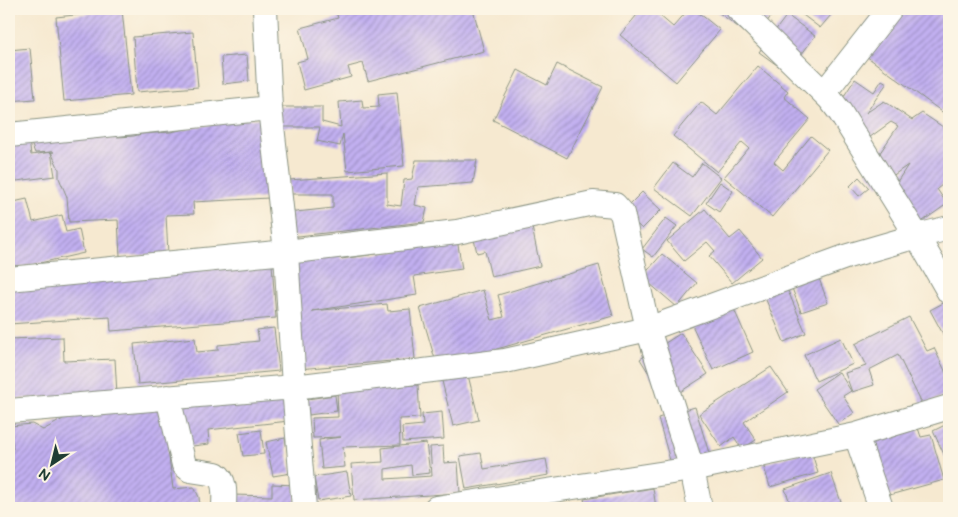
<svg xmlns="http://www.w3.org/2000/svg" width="958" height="517" font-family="'Balsamiq Sans',sans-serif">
  <defs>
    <pattern id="building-hatch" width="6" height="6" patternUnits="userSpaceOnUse" patternTransform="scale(1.25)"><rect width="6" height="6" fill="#c2b0f1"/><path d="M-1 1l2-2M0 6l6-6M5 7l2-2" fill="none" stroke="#9d90c4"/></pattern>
  </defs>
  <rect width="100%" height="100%" fill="#fcf5e5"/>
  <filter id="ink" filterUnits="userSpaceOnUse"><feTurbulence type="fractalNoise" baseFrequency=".02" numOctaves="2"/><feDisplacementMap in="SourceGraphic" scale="10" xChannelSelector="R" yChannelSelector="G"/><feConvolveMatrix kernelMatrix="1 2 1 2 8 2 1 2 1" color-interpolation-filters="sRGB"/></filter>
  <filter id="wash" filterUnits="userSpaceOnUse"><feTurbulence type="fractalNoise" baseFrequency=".0096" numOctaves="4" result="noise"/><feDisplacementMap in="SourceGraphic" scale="20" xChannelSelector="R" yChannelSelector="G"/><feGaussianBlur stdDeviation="1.12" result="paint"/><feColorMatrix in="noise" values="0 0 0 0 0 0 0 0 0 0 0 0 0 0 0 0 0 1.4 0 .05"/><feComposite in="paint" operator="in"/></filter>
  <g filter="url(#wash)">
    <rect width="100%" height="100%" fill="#f6e9d0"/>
    <g id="blocks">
      <path fill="url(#building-hatch)" d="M335,9H474L475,13H474L484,51L368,81L363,63L348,67L351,77L304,90L297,62L308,59L300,28L338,18Z
        M627,9H639L634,15Z
        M642,9H652L673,27L689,9H694L720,30L676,82L620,35Z
        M714,9H773L775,11L754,39Z
        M795,9H836L820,28Z
        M878,9H949V117L851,45Z
        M122,10L131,95L64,101L56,17Z
        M787,15L815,36L788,73L759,52Z
        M193,32L198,87L137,92L133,37Z
        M30,48L35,99L9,101V50Z
        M247,55L249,81L223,84L221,57Z
        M557,64L603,87L567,158L493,120L518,70L547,85Z
        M758,66L788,91L784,97L810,119L774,162L783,170L811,136L828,150L772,217L724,177L749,148L742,142L717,172L673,136L701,102L717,115Z
        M855,79L874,92L882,80L887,83L866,113L884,101L912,120L922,113L949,131V184L947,181L937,189L947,204L906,233L895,185L908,165L878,186L867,172L898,126L891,122L866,140L831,116Z
        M397,92L404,166L347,171L343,134L340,146L317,141L320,127H279V107H322V122L341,127L339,102L362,100L363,108L379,107L378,94Z
        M264,118L269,198L193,202L194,214L166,215L168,254L120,256L118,220L69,222L67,197L59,178V169L51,152H54L35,153L30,141L114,131L117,137L134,136L141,134L170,132L237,120Z
        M29,140L31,155L51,152L55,176L9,182V160L15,159L13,142Z
        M416,160H477L473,183L418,187L415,205L427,208L424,222L289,237L287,213L333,208V194H290L289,180L387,173V204L401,206L404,180L412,179Z
        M673,163L692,177L702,163L721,178L692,216L654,188Z
        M859,177L869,188L859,196L850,186Z
        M720,182L733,191L719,212L706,203Z
        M642,192L661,210L642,229L623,211Z
        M27,199L33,222L62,215L66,232L79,229L84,253L9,270V203Z
        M705,209L730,239L740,231L762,258L732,283L709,256L715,251L707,242L684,261L667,241Z
        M666,218L677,226L653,257L642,249Z
        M532,227L540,266L491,277L485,251L477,253L472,230Z
        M457,239L462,269L414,276L417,295L312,311L387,304L388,311L410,309L415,359L298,369L293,260L340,253L341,259L397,251Z
        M949,241V253H948L946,242Z
        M662,254L697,283L677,307L642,277Z
        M272,264L276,318L111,331L110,317L9,324V284Z
        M599,265L613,316L437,366L420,308L483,290L492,320L504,317L498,295Z
        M817,273L828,303L801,312L790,283Z
        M785,284L806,333L784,342L763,293Z
        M949,300V345L930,310Z
        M733,307L753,352L713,370L692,325Z
        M909,317L927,351L934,348L949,379V393L923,406L898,355L869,370L874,385L852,392L845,373L866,366L855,344Z
        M274,328L279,371L138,384L134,344L195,338L197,352L218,350V345L259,341L257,330Z
        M681,333L708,374L666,401L640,359Z
        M63,337L64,361L115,359L117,395L9,399V339Z
        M841,338L853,364L816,381L804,355Z
        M771,367L788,392L744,422L756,440L742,449L734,437L721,447L699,414Z
        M467,371L479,420L453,426L441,377Z
        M839,372L851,391L843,396L854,413L838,424L814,389Z
        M418,385L420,418L399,419L400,445L343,447L345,467L322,469L319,440L341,437L313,438L312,418L338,417L337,388Z
        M285,390L289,421L208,430L209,444L168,449L173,489L194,487L199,497L200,508H9V449H13L10,426L32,424L43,430L74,413Z
        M335,395L337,411L309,415L307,399Z
        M695,407L709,453L671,464L658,418Z
        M442,412L444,439L403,442L402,427L423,425L422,414Z
        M949,423V465L933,431Z
        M917,425L921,437L931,435L944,480L886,496L871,437Z
        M261,430L264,454L243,456L239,433Z
        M285,438L291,473L273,476L266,442Z
        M426,443L430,473L412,475L411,465L385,469V479L432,476L430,447L443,446L444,463L458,462L460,493L354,500L351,464L383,462L382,448Z
        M811,450L818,473L770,487L763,464Z
        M481,453L484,469L546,459L549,475L466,489L460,456Z
        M347,472L351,496L318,501L314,477Z
        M831,473L843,508H792L785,489Z
        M272,484L296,485L295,508H231V495L272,496Z
        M653,488L656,508H586L584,499Z
        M552,493L554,508H466Z"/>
    </g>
  </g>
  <g filter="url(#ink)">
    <use href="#blocks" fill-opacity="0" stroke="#8a9382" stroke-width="1"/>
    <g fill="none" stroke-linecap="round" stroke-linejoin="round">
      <defs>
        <path id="minor" d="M265,9L270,108L286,252L294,387L304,508
          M738,9L830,99L840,112L917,236L949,292
          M824,93L890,9
          M9,135L270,108
          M9,279L286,252L457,232L593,203L615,205L622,213L648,329L692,469L700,508
          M168,397L184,465L190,470L216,474C227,481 224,497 224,508
          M9,411L294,387L505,361L648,329L848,256L917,236L949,228
          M856,435L881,508
          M436,508L692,469L856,435L949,407"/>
      </defs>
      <use href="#minor" stroke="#8a9382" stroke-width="26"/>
      <use href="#minor" stroke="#fff" stroke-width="24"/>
    </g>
  </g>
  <rect width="958" height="517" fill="none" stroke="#fcf5e5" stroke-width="30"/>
  <g transform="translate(52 464) rotate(215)" stroke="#fcf5e5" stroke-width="4" paint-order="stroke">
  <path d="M0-4L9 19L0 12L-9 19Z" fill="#1f3d34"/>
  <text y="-8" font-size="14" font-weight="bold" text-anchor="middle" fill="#1f3d34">N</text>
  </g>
</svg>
